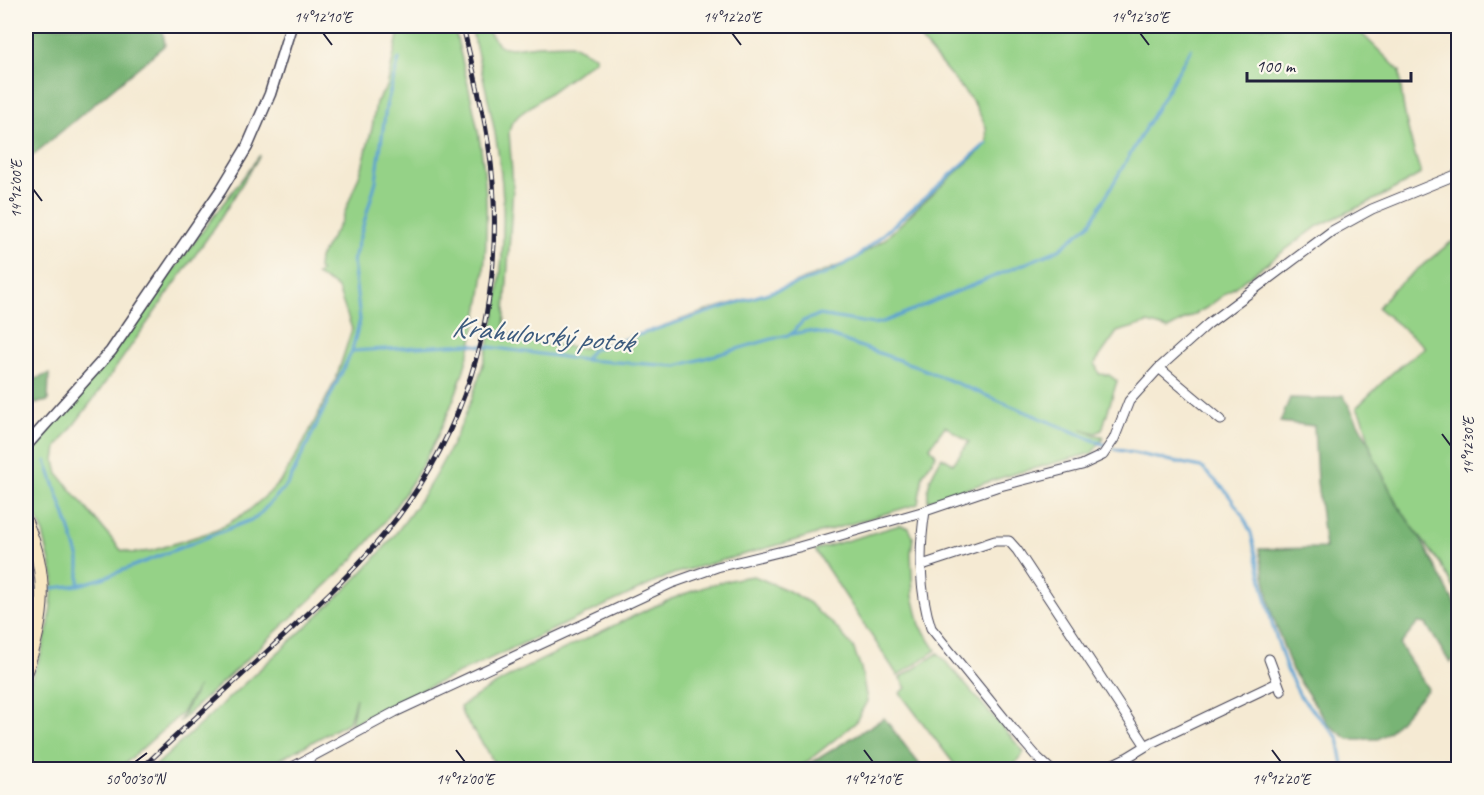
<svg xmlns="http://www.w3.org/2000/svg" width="1484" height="795" font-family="Caveat,sans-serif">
  <rect width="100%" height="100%" fill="#fbf7ec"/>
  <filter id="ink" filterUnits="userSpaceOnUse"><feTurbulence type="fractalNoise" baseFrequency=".0167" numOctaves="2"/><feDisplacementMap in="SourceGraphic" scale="12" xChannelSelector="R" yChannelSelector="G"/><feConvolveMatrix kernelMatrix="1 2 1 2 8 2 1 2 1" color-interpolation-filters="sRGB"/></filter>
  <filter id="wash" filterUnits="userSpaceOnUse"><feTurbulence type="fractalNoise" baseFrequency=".008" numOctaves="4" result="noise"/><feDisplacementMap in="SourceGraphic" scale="24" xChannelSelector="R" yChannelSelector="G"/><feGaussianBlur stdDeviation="1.35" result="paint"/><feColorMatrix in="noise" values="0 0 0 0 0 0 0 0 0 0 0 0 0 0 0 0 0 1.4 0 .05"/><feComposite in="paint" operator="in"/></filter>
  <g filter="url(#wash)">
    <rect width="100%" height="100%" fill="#f5ead3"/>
    <path fill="#95d287" stroke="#5c7a61" stroke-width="1.5" d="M400,26H454C467,83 484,140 486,200C491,335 446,457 355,557C331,582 305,605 279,629C246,660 213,691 179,722L198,687L182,713L119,769H26V688L31,679L41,654L49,624L54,578L42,529L26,498V457L142,311L260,155L217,224L95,397L57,447L55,461L58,474L121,550L132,553L151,551L217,530L247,512L269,493L283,478L303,444L336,379L352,329L338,289L332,284L316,275L321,271L318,269L319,258L341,222L362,168L372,128L376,102L387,87Z
      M471,26H487V30L500,46L511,48L538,45L571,44L596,57V59L519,115L511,124L509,132L513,187L504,328L515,340L581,348L614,343L706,311L774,291L851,261L884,240L918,207L980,151L987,142L986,127L974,103L909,26H1354L1400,71C1401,107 1410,140 1421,174L1380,197L1318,226L1206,308L1168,329L1148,323L1117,332L1095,363L1099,374L1109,375L1117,381L1102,430L1096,433L1081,429L1095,435L1102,436L1103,439L1092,453L1013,474L928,501C926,482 933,473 942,457L953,464L969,442L945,426L930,447L936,455L923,474L918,504L796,540L673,574L383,708L351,725L356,698L349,722L262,769H152C196,728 241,687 285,646C323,611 361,577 393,537C471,439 507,324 503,199C500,140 484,83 471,26Z
      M1458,239V595L1440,563L1407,520L1397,504L1371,451L1365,425L1357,407L1392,373L1425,347L1378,308L1391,291L1450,243Z
      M900,525L909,528L913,537L911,553L913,596L920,625L936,650L898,676L815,550Z
      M754,576L787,590L810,603L818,612L834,625L853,647L861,668L867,701L855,723L798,769H497L487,750L463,716L460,707C501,678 549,656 594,635C644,611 699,582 754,576Z
      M938,653L1024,752L1011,769H958L900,693L906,688L900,678Z"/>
    <path fill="#78b474" stroke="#4d6b58" stroke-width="1.5" d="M26,26H162L165,45L26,161Z
      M49,374L48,401L26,405V382Z
      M1343,395L1370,445L1371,451L1397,504L1419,536L1458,610V654L1450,663L1426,624L1418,623L1400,645L1428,689L1390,731L1378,739H1348L1328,724L1292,670L1272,614L1259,549L1325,548L1317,481L1314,426L1280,422L1290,398L1324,399Z
      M884,718L923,769H801Z"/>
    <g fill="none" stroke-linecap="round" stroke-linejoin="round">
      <path stroke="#5ba1d1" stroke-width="3" d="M791,334L803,321L819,315L874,324L886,321L1058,250L1090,224L1191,49
        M352,350L360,320L353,261L376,181L386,107L399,59
        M585,359L592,350L826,274L856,258L987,143
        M1114,449L1201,467L1225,490L1242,514L1251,533L1272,624L1287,670L1300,696L1338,738L1344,770
        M46,461L71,533L79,559V585
        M45,589L79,585L103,578L256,518L288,484L352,351L467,344L584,360L677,366L779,337L807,331L825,334L913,365L1105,445
        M26,591L39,589"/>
    </g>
  </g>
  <g filter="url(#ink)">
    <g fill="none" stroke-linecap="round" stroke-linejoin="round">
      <defs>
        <path id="minor" d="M1159,368L1221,420
          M925,511C919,548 919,592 931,628L1012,728L1038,758L1051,770
          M922,565L995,541H1009L1017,550L1146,746
          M1269,659L1281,691
          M287,770L395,712L672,583L717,567L799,547L925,511L996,487L1082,465L1103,455L1114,439L1129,401L1159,368L1208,324L1332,231L1372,209L1458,174
          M1101,770L1128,757L1151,743L1277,683"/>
        <path id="tertiary" d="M26,446L111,351L221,190L247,147L270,94L291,26"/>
        <path id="secondary" d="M26,522C49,575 45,618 26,671"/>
      </defs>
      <use href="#minor" stroke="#424052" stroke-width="11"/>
      <use href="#tertiary" stroke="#424052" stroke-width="13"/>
      <use href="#secondary" stroke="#424052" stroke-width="14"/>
      <use href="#minor" stroke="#fff" stroke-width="9"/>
      <use href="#tertiary" stroke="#fff" stroke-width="10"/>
      <use href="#secondary" stroke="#f9e7c3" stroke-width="12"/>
      <defs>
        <path id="rail" d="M140,770C184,728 229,687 273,646C312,610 352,574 385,533C463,439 499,321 494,200C492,141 476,83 463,26"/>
      </defs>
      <use href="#rail" stroke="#22223b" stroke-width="5"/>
      <use href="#rail" stroke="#fbf7ec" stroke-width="3" stroke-dasharray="9" stroke-linecap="butt"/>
    </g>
  </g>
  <path fill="none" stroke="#22223b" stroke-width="2" d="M323,33L332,45M732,33L741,45M1140,33L1149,45M33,189L42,201M1442,434L1451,446M456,750L465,762M864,750L873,762M1272,750L1281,762M135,762L147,753"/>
  <g text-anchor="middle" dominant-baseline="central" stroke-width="4.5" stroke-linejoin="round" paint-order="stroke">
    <g font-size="30" font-style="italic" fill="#3c5b7e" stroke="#fbf7ec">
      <text transform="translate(542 334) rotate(5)">Krahulovský potok</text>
    </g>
  </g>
  <rect width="1484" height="795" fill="none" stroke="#fbf7ec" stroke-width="66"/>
  <path d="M1247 72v9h164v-9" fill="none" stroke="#22223b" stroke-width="3"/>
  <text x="1256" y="72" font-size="18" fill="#22223b" stroke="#fbf7ec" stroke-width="4.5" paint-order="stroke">100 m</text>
  <rect x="33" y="33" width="1418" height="729" fill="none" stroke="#22223b" stroke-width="2"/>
  <g font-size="15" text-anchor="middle" fill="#22223b">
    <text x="323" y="22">14°12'10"E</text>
    <text x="732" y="22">14°12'20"E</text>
    <text x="1140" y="22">14°12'30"E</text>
    <text transform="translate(16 189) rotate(-90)" y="5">14°12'00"E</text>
    <text transform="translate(1468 446) rotate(-90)" y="5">14°12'30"E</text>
    <text x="135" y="784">50°00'30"N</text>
    <text x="465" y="784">14°12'00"E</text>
    <text x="873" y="784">14°12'10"E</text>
    <text x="1281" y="784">14°12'20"E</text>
  </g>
</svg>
